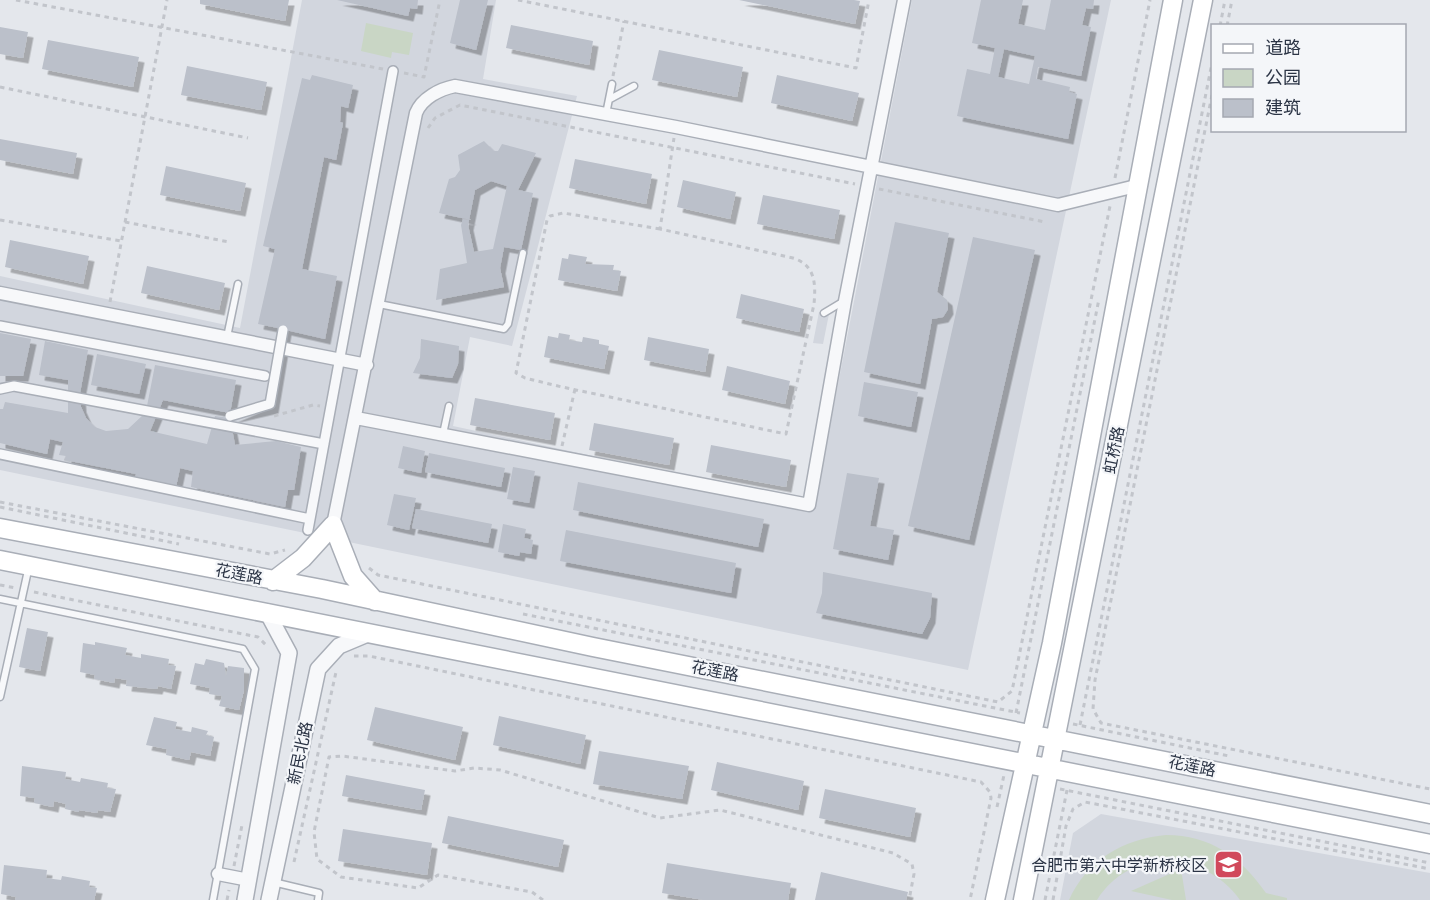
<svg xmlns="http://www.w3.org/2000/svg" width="1430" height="900" font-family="Roboto,'Noto Sans SC',sans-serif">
  <defs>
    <filter id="shadow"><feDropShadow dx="5.5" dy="5.5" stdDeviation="0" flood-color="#0004"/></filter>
  </defs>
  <rect width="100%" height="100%" fill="#e4e7ec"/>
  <path fill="#d2d6de" d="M302,0H496L483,79L577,96L512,346L470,337L453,426L815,504L912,0H1111L968,670L0,470V276L240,328Z
    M819,312L829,314L823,344L813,343Z
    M1101,814L1430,873V900H1060L1073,833Z"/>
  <path fill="#c9d6c5" d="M366,23L413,33L409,55L392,52L391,58L361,51Z
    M1166,835C1210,835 1241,857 1266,893L1287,898V900H1240C1205,851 1131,846 1097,900H1069C1087,860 1123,839 1166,835Z
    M1181,869L1186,900H1172L1131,891Z"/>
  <path fill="#bbc0ca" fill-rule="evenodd" filter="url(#shadow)" d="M200,0H289L285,21L200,4Z
    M337,0H418L417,9L410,8L408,16Z
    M460,0H488L476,50L450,43Z
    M739,0H854L860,1L855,24Z
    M981,0H1023L1018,24L1045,30L1051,0H1094L1093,9L1086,8L1082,25L1091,27L1081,76L1038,67L1036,79L1070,87L1069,92L1077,94L1068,139L957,116L967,69L990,74L995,48L972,43ZM1004,49L1035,56L1029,84L998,77Z
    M511,25L593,41L589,65L506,48Z
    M0,27L28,32L23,58L0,54Z
    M48,40L139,57L133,87L42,69Z
    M659,50L743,67L737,97L652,80Z
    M187,66L267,82L261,110L181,95Z
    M312,75L353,85L348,108L341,106L340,122L343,123L336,160L324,157L302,269L337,276L325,339L286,330L273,408L230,418L266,402L278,328L258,324L275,249L263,246L302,78L310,80Z
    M777,75L859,93L852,121L771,103Z
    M0,139L77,153L73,174L0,160Z
    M484,141L494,151H498L502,144L536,153L518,190L533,193L521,250L504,247L500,268L504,287L436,300L440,269L467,263L461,225L463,219L471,220L439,213L449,179L455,177L460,170L458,155ZM491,181L507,186L493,249L474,252L468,225L475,190Z
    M575,159L652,174L646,204L569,188Z
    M166,166L246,183L240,211L160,195Z
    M683,180L736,192L730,219L677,207Z
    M763,195L840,210L834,239L757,224Z
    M895,222L949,233L937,292L947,300L948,309L943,317L932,319L920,384L864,372Z
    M973,237L1035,250L969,540L908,526Z
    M10,240L89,256L83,284L5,267Z
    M569,254L587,257L585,264L614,265L613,270L621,271L617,291L558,280L562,258L568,259Z
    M147,266L225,283L219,310L141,293Z
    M741,294L804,309L799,332L736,318Z
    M0,333L31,339L23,376H0Z
    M559,333L570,335L569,340L582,342L583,337L599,340V344L609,346L604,369L544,357L548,336L558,338Z
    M648,337L709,349L705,372L644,360Z
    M421,339L459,346L458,364L452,378L413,373L420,358Z
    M45,341L88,350L80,393L81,407L86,418L95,427L106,431L128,429L143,415L147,406L155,365L236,380L230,413L163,400L150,431L207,444L215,416L230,418L235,445L276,441L301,447L294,490H288L285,507L191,487L193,471L180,468L176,487L135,479L136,474L65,460L66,456L59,455L63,442L50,439L47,454L0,443V409H3L5,402L68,413V380L39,375Z
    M97,354L146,364L139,394L91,385Z
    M727,366L790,381L785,404L722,390Z
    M864,382L918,392L911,427L858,416Z
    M475,398L555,413L550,440L470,425Z
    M594,423L674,438L669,465L589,450Z
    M711,445L791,460L786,487L706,472Z
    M403,446L425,451L421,473L398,468Z
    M429,453L505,468L501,487L425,472Z
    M513,467L535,471L529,503L507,499Z
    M847,473L879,478L870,526L894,530L888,560L833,549Z
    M578,482L764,519L758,547L573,510Z
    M394,494L416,498L409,530L387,525Z
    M416,509L492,524L488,543L412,528Z
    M503,524L526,529L524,538L533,540L531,554L520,552L519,556L498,552Z
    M566,530L736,563L731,593L560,561Z
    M823,572L932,593L930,618L922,634L816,613L822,593Z
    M27,628L48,632L40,671L19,667Z
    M95,642L127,648L125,655L141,658V654L169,659L168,665L176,666L171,689L158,686L157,689L126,686L127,680L115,678L114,683L94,679L95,675L80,672L83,643L95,645Z
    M206,659L224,663L226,676L228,666L244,668V690L239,710L219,706L222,696L209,694L210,688L190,684L195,663L204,665Z
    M375,707L463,727L455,760L367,740Z
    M499,716L586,735L580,764L493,745Z
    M154,717L177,722L175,729L191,732L192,727L208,731L206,735L214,737L210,756L191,752L189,760L166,755L167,749L146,745Z
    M599,751L689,766L682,799L593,784Z
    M717,762L804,781L798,810L711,790Z
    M22,766L66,772L65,779L80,782L81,778L108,783L107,788L116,789L110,812L98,810L97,813L79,810V812L65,809L66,804L54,801L53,807L34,803L35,798L20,796Z
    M346,775L425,790L421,810L342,796Z
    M825,789L916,808L910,837L819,818Z
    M448,816L564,840L558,867L442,843Z
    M343,829L432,843L427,875L338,861Z
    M667,863L791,883L788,900H704L662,893Z
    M4,865L47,870L46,878L61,880L62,876L90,881L89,887L97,888L94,900H15L16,897L1,894Z
    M821,872L908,892L906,900H815Z"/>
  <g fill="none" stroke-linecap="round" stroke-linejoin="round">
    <defs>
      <path id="service" d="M610,99L634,86
        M606,114L612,84
        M379,304L504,329L508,324L523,253
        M824,313L844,301
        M227,337L238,284
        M443,434L449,406
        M0,599L243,649L255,669L213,900
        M0,697L29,566
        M273,882L319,893L318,900"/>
      <path id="pedestrian" d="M0,326L265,376
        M0,389L14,386L324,444
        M0,454L310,519
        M308,530L393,71"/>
      <path id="minor" d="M0,293L367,365
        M356,418L809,505L845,301L904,0
        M333,525L416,113C422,98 440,89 455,86L676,127L1058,205L1136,186
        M218,874L249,880"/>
      <path id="tertiary" d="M245,900L289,653L267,612
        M269,900L318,669L339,646L370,633"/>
      <path id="secondary" d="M0,528L322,589L593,647L1430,814
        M0,560L1430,844
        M273,581L303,558L333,525L353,576L375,601
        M995,900L1052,643L1173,0
        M1023,900L1203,0"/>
    </defs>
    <use href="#service" stroke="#a9aeb7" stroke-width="9"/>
    <use href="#pedestrian" stroke="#a9aeb7" stroke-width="12"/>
    <use href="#minor" stroke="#a9aeb7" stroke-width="15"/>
    <use href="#tertiary" stroke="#a9aeb7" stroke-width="18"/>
    <use href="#secondary" stroke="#a9aeb7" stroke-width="21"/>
    <path stroke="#c2c5cb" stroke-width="3" stroke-dasharray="4.5 4.5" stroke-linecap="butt" d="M16,0L383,69
      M518,0L856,68L869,0
      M1220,26L1225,0
      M1227,26L1232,0
      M404,73L424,77L440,0
      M613,76L624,21
      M0,87L248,138
      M1212,95L1095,680L1093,709L1101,723L1430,789
      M428,128L435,118L460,105L855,184
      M1115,178L1150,0
      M879,189L1045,222
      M0,220L121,241
      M125,222L229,242
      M660,229L563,213L550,216L547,220L516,373L525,378L562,387L786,434L814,304C816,283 815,265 793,258L660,229L674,138
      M110,302L167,0
      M274,416L313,405L320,406
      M562,446L575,389
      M0,502L270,554L285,550
      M0,507L179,544
      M369,568L378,575L998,702L1012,691L1110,206
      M0,585L16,588
      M34,592L258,637L268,647
      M523,614L1020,713
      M354,656H369L981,782L990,792L991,798L970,900
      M1016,713L1099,299
      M1073,724L1229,756
      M1080,725L1212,63
      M1060,789L1430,863
      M997,807L1004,775
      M294,862L336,672
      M234,866L242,825
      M227,900L229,890
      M543,900L532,892L438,875L418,888L341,877L317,859L314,832L329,757L342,756L455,771L474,768L500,770L660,818L720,810L893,853L912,864L914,874L909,900
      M1045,900L1067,790
      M1053,900L1066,826L1073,809L1085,802L1430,869"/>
    <use href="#service" stroke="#f7f8fa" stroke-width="6"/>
    <use href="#pedestrian" stroke="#f7f8fa" stroke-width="9"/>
    <use href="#minor" stroke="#f7f8fa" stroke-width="12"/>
    <use href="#tertiary" stroke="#f7f8fa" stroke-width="15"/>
    <use href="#secondary" stroke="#fff" stroke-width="18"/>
    <defs>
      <path id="pedestrian-bridge" d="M230,416L270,404L283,330"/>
    </defs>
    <use href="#pedestrian-bridge" stroke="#a9aeb7" stroke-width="12" stroke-linecap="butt"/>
    <use href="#pedestrian-bridge" stroke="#f7f8fa" stroke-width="9"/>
  </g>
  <defs>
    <symbol id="school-square" viewBox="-11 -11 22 22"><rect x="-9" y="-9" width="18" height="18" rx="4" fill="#d1495b" stroke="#f4f6f9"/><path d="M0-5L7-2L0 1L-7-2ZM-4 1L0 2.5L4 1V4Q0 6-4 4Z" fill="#fff"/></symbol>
  </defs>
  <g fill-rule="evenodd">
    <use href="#school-square" x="1212" y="848" width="33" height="33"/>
  </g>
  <g text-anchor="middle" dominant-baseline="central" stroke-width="4.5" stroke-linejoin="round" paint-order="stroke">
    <g font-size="16" fill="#2b3445" stroke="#f4f6f9">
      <text transform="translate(1114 450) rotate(-79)">虹桥路</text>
      <text transform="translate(239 574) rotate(11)">花莲路</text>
      <text transform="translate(715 671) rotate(11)">花莲路</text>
      <text transform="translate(300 753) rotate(-78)">新民北路</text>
      <text transform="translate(1192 766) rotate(12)">花莲路</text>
    </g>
    <g font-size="16" fill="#2b3445" stroke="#f4f6f9" text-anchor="end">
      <text x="1207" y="865">合肥市第六中学新桥校区</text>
    </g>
  </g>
  <rect x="1211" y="24" width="195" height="108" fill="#f4f6f9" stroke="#a4a8b1" stroke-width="1.5"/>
  <rect x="1223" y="44" width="30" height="9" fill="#ffffff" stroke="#a4a8b1" stroke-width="1.5"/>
  <text x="1265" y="54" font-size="18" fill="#2b3445">道路</text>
  <rect x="1223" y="69" width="30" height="18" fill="#c9d6c5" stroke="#a4a8b1" stroke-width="1.5"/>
  <text x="1265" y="84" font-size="18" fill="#2b3445">公园</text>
  <rect x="1223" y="99" width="30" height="18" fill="#bbc0ca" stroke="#a4a8b1" stroke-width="1.5"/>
  <text x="1265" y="114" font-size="18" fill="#2b3445">建筑</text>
</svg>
